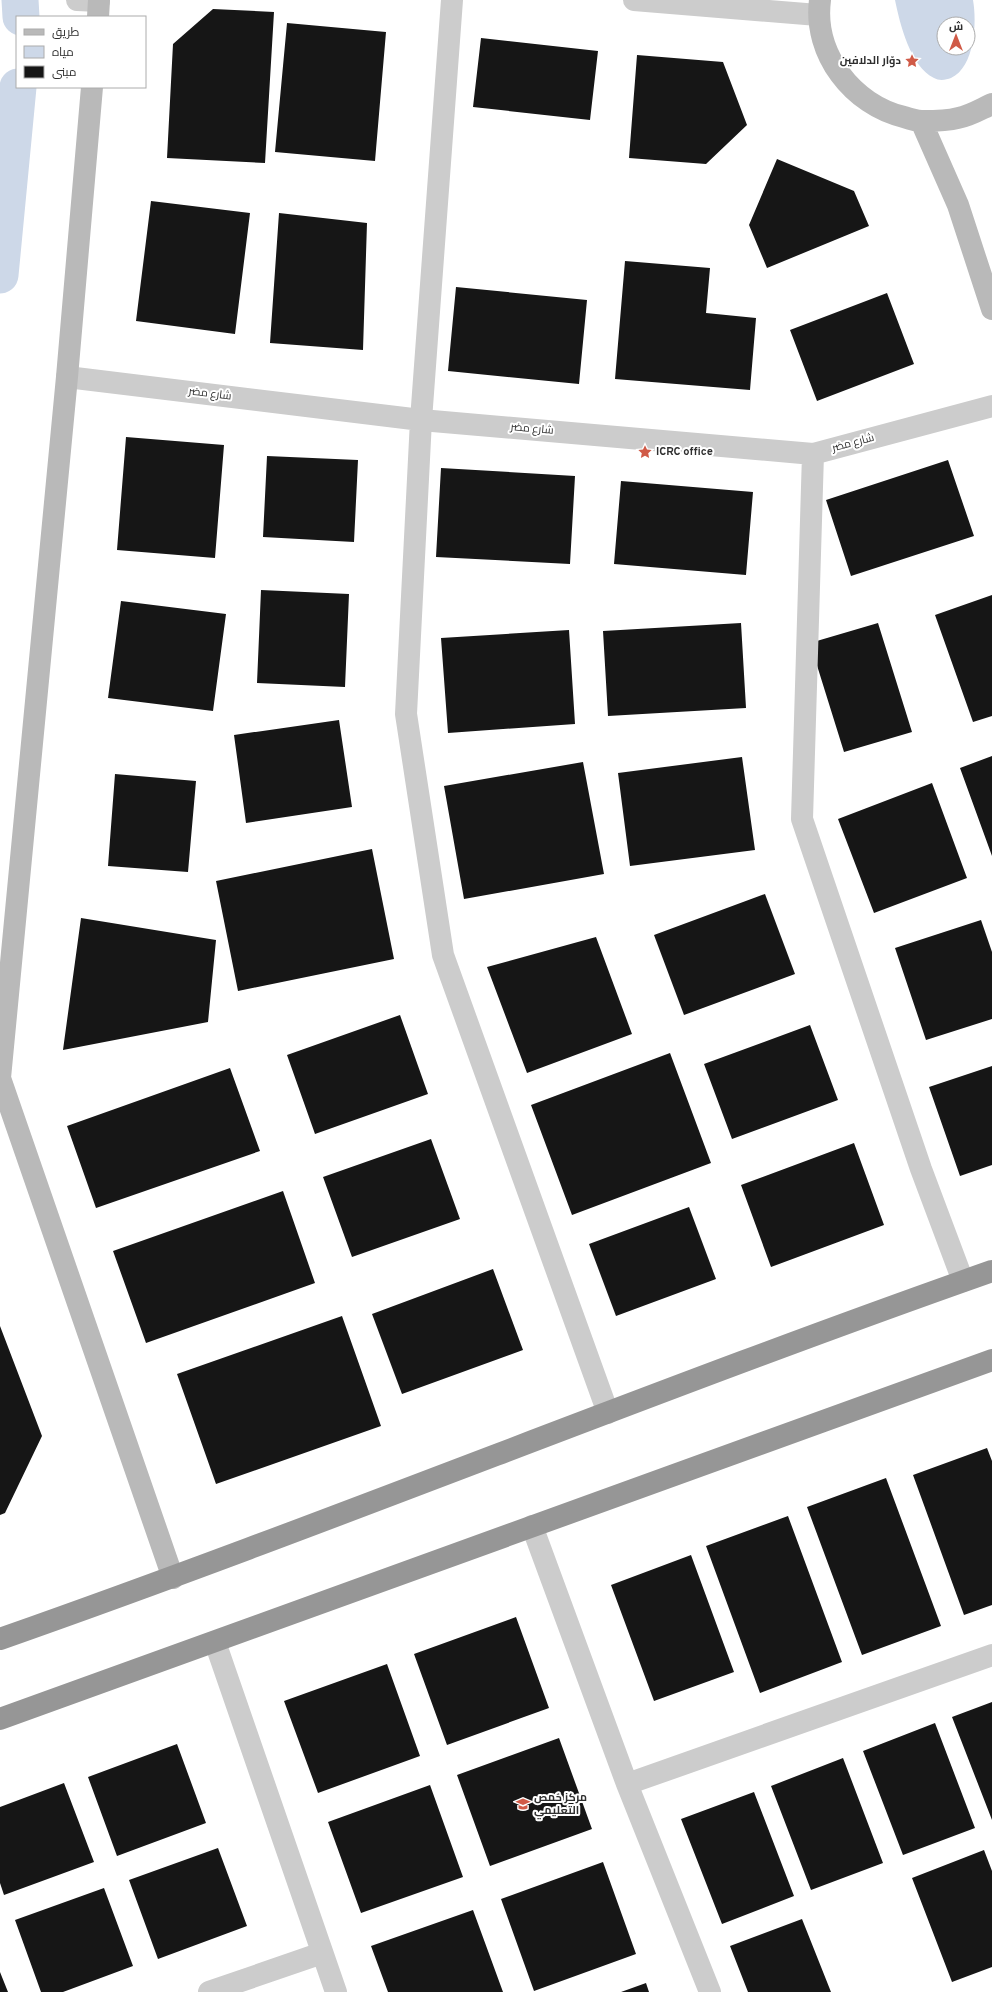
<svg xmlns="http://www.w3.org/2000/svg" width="992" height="1992" font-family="Overpass,Cairo,sans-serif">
  <rect width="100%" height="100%" fill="#fff"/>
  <path fill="#cdd8e8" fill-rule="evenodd" d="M895,0H973C977,22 975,67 951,78C946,80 939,81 934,78C910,66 900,24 895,0ZM944,24H968V48H944Z"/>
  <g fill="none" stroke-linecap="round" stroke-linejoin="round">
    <path stroke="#cdd8e8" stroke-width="37" d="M20,0L21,17
      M0,275L18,87"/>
  </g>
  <path fill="#161616" d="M213,9L274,12L265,163L167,158L173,44Z
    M287,23L386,32L375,161L275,152Z
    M481,38L598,51L590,120L473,107Z
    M637,55L723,62L747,125L706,164L629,158Z
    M777,159L854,191L869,226L767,268L749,225Z
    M151,201L250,213L235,334L136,321Z
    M279,213L367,223L363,350L270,343Z
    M625,261L710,268L706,313L756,318L750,390L615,379Z
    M456,287L587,300L579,384L448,371Z
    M887,293L914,364L817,401L790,330Z
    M126,437L224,445L215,558L117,550Z
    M267,456L358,460L354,542L263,537Z
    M948,460L974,536L851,576L826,500Z
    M441,468L575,476L570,564L436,557Z
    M621,481L753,492L746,575L614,564Z
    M261,590L349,594L345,687L257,683Z
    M992,595V716L973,722L935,615Z
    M121,601L226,614L213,711L108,698Z
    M741,623L746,708L608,716L603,631Z
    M878,623L912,732L844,752L810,643Z
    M569,630L575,724L448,733L441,638Z
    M339,720L352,807L246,823L234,735Z
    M992,756V856L960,768Z
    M742,757L755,850L630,866L618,773Z
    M583,762L604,874L464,899L444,786Z
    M115,774L196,781L188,872L108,866Z
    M932,783L967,878L874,913L838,819Z
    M372,849L394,959L238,991L216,881Z
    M765,894L795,974L684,1015L654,935Z
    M81,918L216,940L208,1022L63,1050Z
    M981,920L992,952V1019L926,1040L895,948Z
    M596,937L632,1034L527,1073L487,967Z
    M400,1015L428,1094L315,1134L287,1055Z
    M810,1025L838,1100L732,1139L704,1064Z
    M670,1053L711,1163L572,1215L531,1105Z
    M992,1066V1165L960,1176L929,1087Z
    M230,1068L260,1151L96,1208L67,1126Z
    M431,1139L460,1219L352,1257L323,1177Z
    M854,1143L884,1225L771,1267L741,1185Z
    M283,1191L315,1283L146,1343L113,1251Z
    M689,1207L716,1279L616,1316L589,1244Z
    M493,1269L523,1350L402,1394L372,1314Z
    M342,1316L381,1426L216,1484L177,1374Z
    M0,1326L42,1436L5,1513L0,1515Z
    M987,1448L992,1461V1605L964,1615L913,1475Z
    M886,1478L941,1626L862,1655L807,1507Z
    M788,1516L842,1662L760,1693L706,1546Z
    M691,1555L734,1672L654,1701L611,1585Z
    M516,1617L549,1708L447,1745L414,1654Z
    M387,1664L420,1756L318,1793L284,1701Z
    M992,1702V1820L952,1717Z
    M935,1723L975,1828L903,1855L863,1751Z
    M559,1738L592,1829L490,1866L457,1775Z
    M177,1744L206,1823L117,1856L88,1777Z
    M843,1758L883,1863L811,1890L771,1786Z
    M64,1783L94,1862L4,1895L0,1883V1807Z
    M430,1785L463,1877L361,1913L328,1822Z
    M754,1792L794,1896L722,1924L681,1819Z
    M218,1848L247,1926L158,1959L129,1880Z
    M984,1850L992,1871V1967L952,1982L912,1878Z
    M603,1862L636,1954L534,1991L501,1899Z
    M104,1888L133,1966L63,1992H41L15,1920Z
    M473,1910L503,1992H388L371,1946Z
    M802,1919L831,1992H748L730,1946Z
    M0,1972L8,1992H0Z
    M646,1983L649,1992H621Z"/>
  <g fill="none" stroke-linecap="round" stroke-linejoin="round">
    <path stroke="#ccc" stroke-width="22" d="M77,0L99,1
      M452,0L421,420L406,714L443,955L608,1413
      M634,0L818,15
      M67,377L421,420L813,454L992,406
      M813,454L802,819L921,1169L963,1281
      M532,1526L627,1784L992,1655
      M215,1642L336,1992
      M627,1784L710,1992
      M209,1992L322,1953"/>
    <path stroke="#b9b9b9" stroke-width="22" d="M820,0C813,54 853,105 904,117C910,119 916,121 922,121C933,121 947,121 958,118C970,116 981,109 992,104
      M98,17L99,0
      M92,87L67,377L0,1078L173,1578
      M921,121L958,205L992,309"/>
    <path stroke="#969696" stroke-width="22" d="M0,1639C333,1522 659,1388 992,1271
      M0,1719L992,1360"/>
  </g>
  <defs>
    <symbol id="sight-bare" viewBox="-9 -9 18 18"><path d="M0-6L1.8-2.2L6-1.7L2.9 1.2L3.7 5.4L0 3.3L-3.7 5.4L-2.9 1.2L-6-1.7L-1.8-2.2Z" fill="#d05a47" stroke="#fff" stroke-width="2.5" paint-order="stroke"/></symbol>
    <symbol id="school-bare" viewBox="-9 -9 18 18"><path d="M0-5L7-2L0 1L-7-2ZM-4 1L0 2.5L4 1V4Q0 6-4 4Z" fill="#d05a47" stroke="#fff" stroke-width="2.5" paint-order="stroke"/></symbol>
  </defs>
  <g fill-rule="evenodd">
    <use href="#sight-bare" x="902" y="51" width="20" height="20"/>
    <use href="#sight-bare" x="635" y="442" width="20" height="20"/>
    <use href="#school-bare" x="513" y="1794" width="20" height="20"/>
  </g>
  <g text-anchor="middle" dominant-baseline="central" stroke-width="4" stroke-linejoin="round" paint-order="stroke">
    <g font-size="11" font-weight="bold" fill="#2f2f2f" stroke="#fff" text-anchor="start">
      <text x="901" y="61" text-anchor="end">دوّار الدلافين</text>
      <text x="656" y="452">ICRC office</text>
      <text x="534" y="1798">مركز حُمص<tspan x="534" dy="13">التعليمي</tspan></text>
    </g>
    <g font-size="11" fill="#2f2f2f" stroke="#fff">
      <text transform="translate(210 394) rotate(7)">شارع مضر</text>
      <text transform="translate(532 429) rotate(5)">شارع مضر</text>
      <text transform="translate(853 443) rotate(-15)">شارع مضر</text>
    </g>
  </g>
  <rect x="16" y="16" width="130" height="72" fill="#ffffff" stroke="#acacac"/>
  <rect x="24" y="29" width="20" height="6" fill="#b9b9b9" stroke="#acacac"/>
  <text x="52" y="36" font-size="12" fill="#2f2f2f">طريق</text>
  <rect x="24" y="46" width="20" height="12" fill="#cdd8e8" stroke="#acacac"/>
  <text x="52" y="56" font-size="12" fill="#2f2f2f">مياه</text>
  <rect x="24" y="66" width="20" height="12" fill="#161616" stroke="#acacac"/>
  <text x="52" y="76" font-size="12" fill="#2f2f2f">مبنى</text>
  <g transform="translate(956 36)"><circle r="19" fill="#ffffff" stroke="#acacac"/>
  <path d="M0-3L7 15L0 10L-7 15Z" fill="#d05a47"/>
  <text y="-6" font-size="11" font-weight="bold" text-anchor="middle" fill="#2f2f2f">ش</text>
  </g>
</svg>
